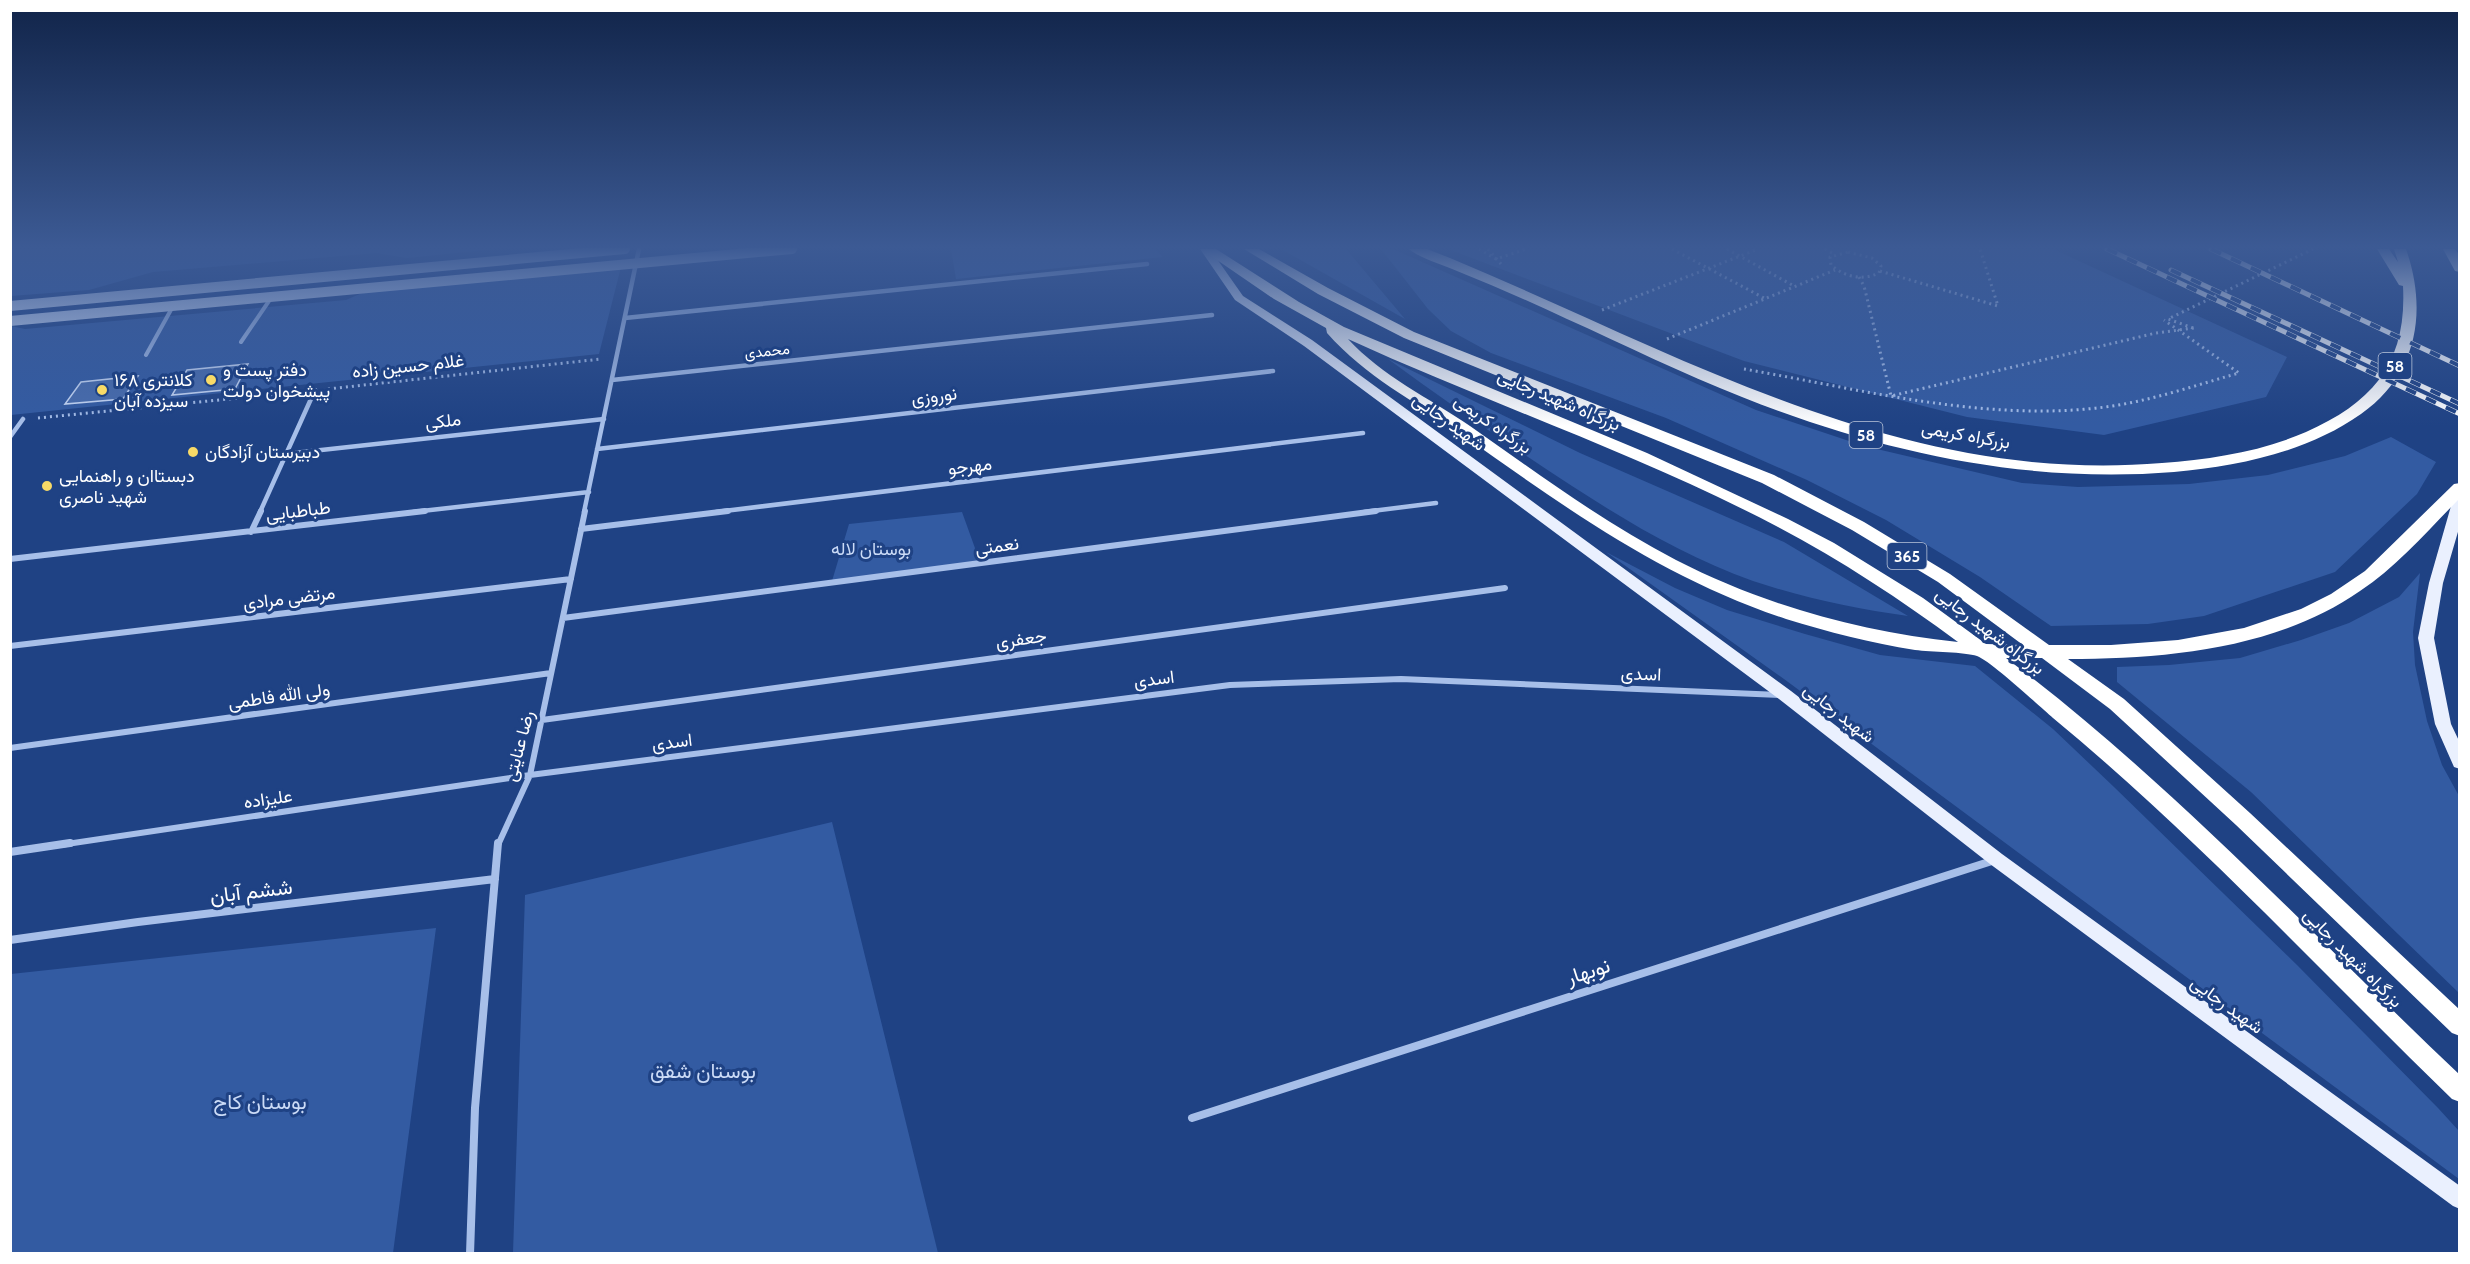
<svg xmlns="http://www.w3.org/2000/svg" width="2470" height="1264" font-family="Cabin,Vazirmatn,sans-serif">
  <rect width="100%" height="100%" fill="#1f4284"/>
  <path fill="#335ba2" d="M11,249H495L407,258L376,253L153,272L89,290L11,296Z
    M951,249H1155L1163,257L956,279Z
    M1281,249H1346L1405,319Z
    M1381,249H1393L1756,410L1864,446L2022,483L2078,487L2189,484L2268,475L2345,456L2391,437L2436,462L2417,494L2335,572L2204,616L2148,624L2051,626L1980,577L1886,520L1807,480L1666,418L1491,353L1451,331L1428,309Z
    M1448,249H2053L2287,357L2266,397L2104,435L1967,417L1744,361Z
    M621,267L599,354L11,415V326L25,329L346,300L371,289Z
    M1388,359L1580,453L1784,542L1908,616C1855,609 1804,598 1753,581C1688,558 1629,523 1572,486C1509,445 1448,403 1388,359Z
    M962,512L980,562L832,581L849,524Z
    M1606,552L1675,588L1727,610L1805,634L1880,655L1975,666L2053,729L2114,787L2297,965L2438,1108L2459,1131V1179L1784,679Z
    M2420,573L2413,632L2415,665L2427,721L2442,765L2459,796V993L2251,792L2117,682V667L2169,665L2240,658L2301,640L2349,623L2399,597Z
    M832,822L938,1253H513L525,895Z
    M436,928L393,1253H11V974Z"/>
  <path fill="#486cad" stroke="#cbdbf7" stroke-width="1.5" d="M248,364L235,389L172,395L187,370Z
    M138,376L123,399L65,404L81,382Z"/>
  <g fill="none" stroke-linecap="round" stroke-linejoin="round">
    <path stroke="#a7bfe9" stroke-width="3" stroke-dasharray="2 4" stroke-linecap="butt" d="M1479,249L1496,259L1526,249
      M1488,249L1501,264
      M1672,249L1764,298
      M1727,249L1794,286
      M1825,249L1834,254
      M1848,252L1872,258L1881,266L1879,273C1862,281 1845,277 1831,265L1830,257Z
      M1880,271L1998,306L1980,249
      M1859,277L1864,286L1891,396L2156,333L2194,328
      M1602,310L1758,249
      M2193,328L2168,319L2313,249
      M1667,339L1835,270
      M1744,369C1859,389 1980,421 2097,408C2145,403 2193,386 2239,373L2164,320
      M328,389L601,359
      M38,418L299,392"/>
    <path stroke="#a7bfe9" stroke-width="4" d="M241,342L271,298
      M146,355L172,308"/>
    <path stroke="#a7bfe9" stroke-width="4.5" d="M625,318L1147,264
      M612,380L1212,315
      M10,437L23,419
      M597,449L1273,371
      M285,454L604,419
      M260,512L315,390
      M413,512L589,492
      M584,512L639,249
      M716,512L1363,433
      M1364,512L1436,503"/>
    <path stroke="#a7bfe9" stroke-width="6" d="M581,529L728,511
      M251,532L261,511
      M10,559L425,511
      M563,618L1376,511
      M10,646L571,579
      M542,720L1505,588
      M10,748L551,673
      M60,845L530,775L1230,685L1401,679L1780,695
      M498,845L530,775L585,511"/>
    <path stroke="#a7bfe9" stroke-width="8" d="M10,852L70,843
      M10,940L138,922L495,879
      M1192,1118L1995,860
      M470,1254L475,1108L498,843"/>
    <path stroke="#d2dff7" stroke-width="10" d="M10,306L625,249
      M10,321L792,249"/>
    <path fill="#eaf0fe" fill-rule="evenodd" d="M1200,249H1210L1243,296L1312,340L1791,691L2002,854L2460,1186V1209L2453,1206L1990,864L1779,699L1304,346L1235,300Z
      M2460,495V525L2443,583L2434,638L2451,724L2460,743V769L2454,767L2435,724L2418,638L2429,583L2453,499Z"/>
    <path fill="#fff" fill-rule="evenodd" d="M1201,249H1216L1299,302L1344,327L1647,453L1788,519L1834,543L1923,598L1986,644L2023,645L1938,582L1852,530L1762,483L1404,338L1318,294L1244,249H1259L1328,288L1414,332L1774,475L1864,522L1950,574L2049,645H2111L2178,640L2244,628L2301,609L2331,594L2365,571L2454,484L2460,483V498C2428,530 2398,566 2360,591C2277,649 2166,659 2068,659L2124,699L2250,813L2460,1010V1036L2452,1033L2236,825L2110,709L2042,658H2006C2169,780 2311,934 2460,1075V1102L2452,1099C2320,971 2195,835 2053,718C2038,705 1992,662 1977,656C1965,652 1931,652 1915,650C1871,643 1828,632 1786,619C1664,579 1564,507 1460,433C1412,399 1367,378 1327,333L1326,328L1274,299ZM1348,339C1490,404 1639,454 1778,527C1841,560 1901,600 1958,642C1860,632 1764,605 1676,560C1603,522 1537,473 1470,426C1429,398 1382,376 1348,339Z
      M1409,249H1427L1450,258C1683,355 1900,485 2162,463C2211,459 2260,452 2306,432C2374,402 2407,362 2403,286L2399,285L2377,249H2389L2398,262L2394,249H2406C2428,312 2417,374 2361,414C2307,452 2239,466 2174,472C2025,484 1880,452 1742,397C1683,374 1625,345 1567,319C1531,302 1494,286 1457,271C1442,264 1421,259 1409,249Z
      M2443,249H2455L2460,256V272L2455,271Z"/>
    <defs>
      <path id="rail" d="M2107,249L2460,414
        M2211,249L2460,366
        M2171,270L2460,404"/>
    </defs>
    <use href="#rail" stroke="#fff" stroke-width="5"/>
    <use href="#rail" stroke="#1f4284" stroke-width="4" stroke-dasharray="11" stroke-linecap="butt"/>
  </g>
  <linearGradient id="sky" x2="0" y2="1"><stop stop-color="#112449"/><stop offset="0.58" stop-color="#3c5a94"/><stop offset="1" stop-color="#3c5a94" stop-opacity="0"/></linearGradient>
  <rect width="2470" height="426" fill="url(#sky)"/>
  <g fill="#f8da67" stroke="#1f4284" stroke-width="2">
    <circle cx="211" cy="380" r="6"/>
    <circle cx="102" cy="390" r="6"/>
    <circle cx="193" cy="452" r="6"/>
    <circle cx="47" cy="486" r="6"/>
  </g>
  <g text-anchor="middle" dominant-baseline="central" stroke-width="6" stroke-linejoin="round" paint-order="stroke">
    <g font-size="15" fill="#fff" stroke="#1f4284">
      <text transform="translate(767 351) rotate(-6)">محمدی</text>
    </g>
    <g fill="#1f4284" stroke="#bcc6da" stroke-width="1.5">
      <rect x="2378.5" y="353" width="33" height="26" rx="4.5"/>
      <rect x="1849.5" y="422" width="33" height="26" rx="4.5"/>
      <rect x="1887.5" y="543" width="39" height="26" rx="4.5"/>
    </g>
    <g font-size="16" font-weight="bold" fill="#fff">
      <text x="2395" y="366">58</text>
      <text x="1866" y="435">58</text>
      <text x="1907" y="556">365</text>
    </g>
    <g font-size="18" fill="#fff" stroke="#1f4284">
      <text transform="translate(408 366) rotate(-6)">غلام حسین زاده</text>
      <text transform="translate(934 396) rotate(-7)">نوروزی</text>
      <text transform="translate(1559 400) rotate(23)">بزرگراه شهید رجایی</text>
      <text transform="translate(443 421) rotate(-6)">ملکی</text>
      <text transform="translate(1449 422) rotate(36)">شهید رجایی</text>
      <text transform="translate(1493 424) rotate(35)">بزرگراه کریمی</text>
      <text transform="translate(1966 435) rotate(10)">بزرگراه کریمی</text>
      <text transform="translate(970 466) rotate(-7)">مهرجو</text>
      <text transform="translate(298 511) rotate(-7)">طباطبایی</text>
      <text transform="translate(997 546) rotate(-8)">نعمتی</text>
      <text transform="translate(289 598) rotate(-7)">مرتضی مرادی</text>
      <text transform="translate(1990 631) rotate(37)">بزرگراه شهید رجایی</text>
      <text transform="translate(1021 639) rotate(-8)">جعفری</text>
      <text transform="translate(1641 674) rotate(2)">اسدی</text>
      <text transform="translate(1154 679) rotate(-7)">اسدی</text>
      <text transform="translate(279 696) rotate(-8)">ولی الله فاطمی</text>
      <text transform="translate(1839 713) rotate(38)">شهید رجایی</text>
      <text transform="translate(672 742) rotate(-7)">اسدی</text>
      <text transform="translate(519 746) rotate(-75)">رضا عنایتی</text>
      <text transform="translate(268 799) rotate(-8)">علیزاده</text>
      <text transform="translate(2353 958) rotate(45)">بزرگراه شهید رجایی</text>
      <text transform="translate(2227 1005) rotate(36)">شهید رجایی</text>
    </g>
    <g font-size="18" fill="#fff" stroke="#1f4284" text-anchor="start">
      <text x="223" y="370">دفتر پست و<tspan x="223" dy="21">پیشخوان دولت</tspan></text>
      <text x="114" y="380">کلانتری ۱۶۸<tspan x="114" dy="21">سیزده آبان</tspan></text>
      <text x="205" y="452">دبیرستان آزادگان</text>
      <text x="59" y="476">دبستاان و راهنمایی<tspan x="59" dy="21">شهید ناصری</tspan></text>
    </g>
    <g font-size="18" fill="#cbdbf7" stroke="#1f4284">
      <text x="871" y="549">بوستان لاله</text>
    </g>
    <g font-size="21" fill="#fff" stroke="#1f4284">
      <text transform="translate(251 891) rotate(-7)">ششم آبان</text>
      <text transform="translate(1588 971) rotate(-18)">نوبهار</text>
    </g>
    <g font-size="21" fill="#cbdbf7" stroke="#1f4284">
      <text x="703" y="1070">بوستان شفق</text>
      <text x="260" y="1101">بوستان کاج</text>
    </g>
  </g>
  <rect width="2470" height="1264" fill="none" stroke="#ffffff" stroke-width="24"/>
</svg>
